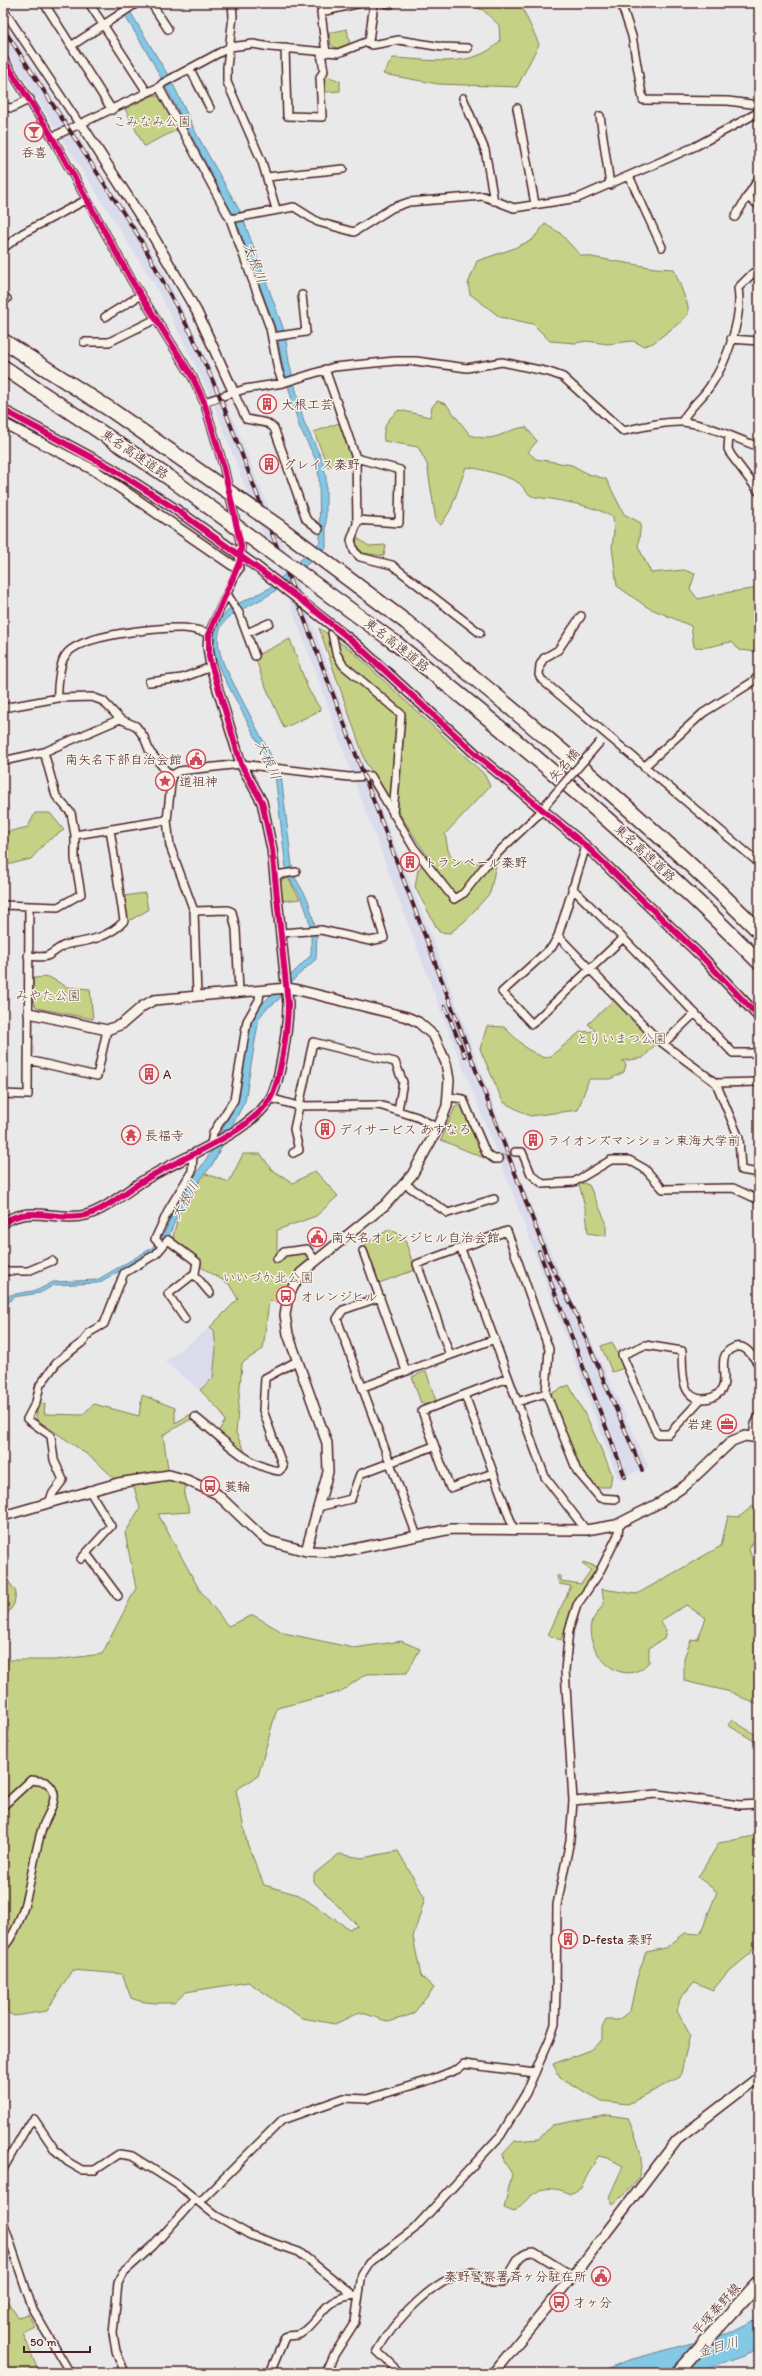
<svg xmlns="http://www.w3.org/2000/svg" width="762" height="2376" font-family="Itim,'Klee One',sans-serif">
  <rect width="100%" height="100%" fill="#eae9ea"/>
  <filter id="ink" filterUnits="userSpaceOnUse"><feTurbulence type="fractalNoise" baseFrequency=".025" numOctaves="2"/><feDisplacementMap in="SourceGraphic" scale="8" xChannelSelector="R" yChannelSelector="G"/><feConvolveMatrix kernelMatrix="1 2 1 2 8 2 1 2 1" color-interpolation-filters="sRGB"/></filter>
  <g filter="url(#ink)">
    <path fill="#dadcec" d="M3,21L140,232L167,277L222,391L287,554L368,776L437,950L523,1186L551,1253L649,1467L618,1479L511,1189L438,1004L352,775L311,659L210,395L155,285L3,46Z
      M210,1327L214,1330L216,1349L213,1378L200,1390L165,1362Z"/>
    <path fill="#c5d286" stroke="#887858" d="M463,3H520L539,44L517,87L438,84L383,74L393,58C428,59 473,70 500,41L499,25L483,10Z
      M347,29L350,45L338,49L331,45L329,33Z
      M327,76L340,81V91L325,92L324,79Z
      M154,95L160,97L177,130L144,146L125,109Z
      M545,224L560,233L580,255L655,268L674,269L688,306V314L682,321L653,343L644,346L633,341L607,344L587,341L575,343L550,341L533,324L500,317L470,294L468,284L477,261L512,249L532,240Z
      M437,401L446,404L470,435C498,444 501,430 526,427L537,441L528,452L536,459L572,465L588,474L606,479L624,514L641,523L638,546L651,573L684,570L695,574L690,589L698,599L723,593L759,588V652L739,650L732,642C716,644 710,649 694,647L691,626L647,607L617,586L612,547L614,531L613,517C594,506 572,503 551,499C545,498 535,498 530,495C525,492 523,486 519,483C508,476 479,468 466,467L451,509L441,525L436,521L427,464L418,447L384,441C382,427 388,418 399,410L430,417L432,407Z
      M339,423L352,459L328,467L314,432Z
      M357,538L369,546L386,545L384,556L363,553L356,545Z
      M319,628L351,650L484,774L490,786L445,834L448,850L453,860L496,865L490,893L465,921L450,933L439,932L415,887L418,870L428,857L366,763Z
      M290,639L308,689L321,710L284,728L262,678L255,656Z
      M35,813H50L64,830L46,842L31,859L3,866V833L28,827Z
      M288,878L300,899L282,901L280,881Z
      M145,893L148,910L127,922L124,896Z
      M49,977L67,987L90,989L93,1019L37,1008L33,1002V978Z
      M615,999L656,1044L643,1058L622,1061L626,1064L624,1072L610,1079H589L578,1110L530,1116L503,1102L480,1049L487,1026L504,1027L527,1049L544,1058L551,1056L580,1032L596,1031L588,1024Z
      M463,1104L484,1158L441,1140L455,1107Z
      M243,1154H261L271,1169L293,1183L315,1171L338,1196L316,1216L277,1230V1250L305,1252L308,1258H311L293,1277L282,1303L269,1301L263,1349L242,1363L236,1433L249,1460L193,1418L163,1435L169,1475L187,1480L184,1495L190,1512L158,1514L199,1589L228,1626L253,1615L284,1633L354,1648L401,1641L420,1649L407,1673L366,1674L340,1692L277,1708L258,1776L236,1790L247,1843L264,1885L299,1895L349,1929L358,1926L314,1882V1874L339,1854L362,1858L398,1851L425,1898L413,1937L421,1976L434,1988L413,2014L389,2022L360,2012L335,2024L302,2018L248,1982L186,1992L174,2003C159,2003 145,2004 131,1998L122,1974L72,1970L47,2011L14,2016L3,2010V1660H55L102,1654L136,1588L125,1533L140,1508L132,1480L118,1483C96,1457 64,1439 36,1419L38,1404H45L44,1414L82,1415L94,1404L139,1416L142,1395L175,1408V1423L195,1412L217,1434L225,1421L221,1412L200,1390L213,1378L216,1349L214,1330L210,1327L238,1299L229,1284L170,1248L179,1213L194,1192L203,1173L229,1182Z
      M583,1183L589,1185L606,1222V1236L588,1233L586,1211L579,1184Z
      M390,1229L404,1237L415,1270L379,1283L365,1244Z
      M612,1342L624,1368L612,1372L601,1346Z
      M426,1371L436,1401L425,1405L421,1403L412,1377Z
      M569,1385L589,1422L612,1474L610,1487H591L577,1471L546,1393H552Z
      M753,1506L759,1509V1533L749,1549L755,1567L759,1569V1706L731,1692L684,1681V1658L691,1640L698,1639L706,1618L686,1605L660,1621L666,1630L664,1639L649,1648V1662C646,1665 643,1668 639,1670C614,1683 585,1648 591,1624C593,1617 601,1609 604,1603L602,1589L637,1594L721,1546L728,1516L739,1517Z
      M583,1562L601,1568L574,1604L561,1640L548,1635L571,1586L559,1584L557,1576H561V1581L581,1584L591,1570L582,1564Z
      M3,1579L9,1582L16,1592L14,1604L8,1613H3Z
      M732,1720L759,1737V1744L728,1725Z
      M759,1835V1938L750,1954L726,1974L713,1990L694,1982L680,1999L677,2011L690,2035L680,2077L628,2104L602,2101L560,2078L553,2064L590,2050L602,2040V2028L606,2020H618L630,2011L637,1978L646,1952L666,1948L685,1933L700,1934L717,1892L698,1877L719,1843Z
      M609,2115L628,2118C635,2136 648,2161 637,2180C631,2189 621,2197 613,2204L609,2197L623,2166L608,2158L598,2156L581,2187L570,2194C541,2181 534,2193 514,2212L504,2208L512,2174L504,2161L503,2154L515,2141L539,2139L552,2125Z
      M3,2295L18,2317L28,2314L35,2327L23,2333L39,2373H3Z"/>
    <path fill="#83c8e4" stroke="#6c849a" d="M117,3H125L172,82L196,133L241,213L285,333L289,362L304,422L323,462L326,477V548C308,563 291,580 272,593C239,615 203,614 225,667L281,775L293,874L308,900L317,933L316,959L295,978L278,1000L265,1010L259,1018L245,1101L212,1165L193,1189L178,1213L169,1236L155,1251L98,1283L54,1285L40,1293L13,1297L3,1310V1302L10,1295L38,1290L53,1282L97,1280L152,1248L164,1234L174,1210L188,1186L211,1152L237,1100L252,1018L258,1008L311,955C312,936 310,917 302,900C297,888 290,884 286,869L275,774L220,670L213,650L214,635L219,621L231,607L270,588L320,542L319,477L316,460L299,426L283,367L276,330L234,217L150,57Z
      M759,2318V2350L697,2373H595L629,2360L730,2333Z"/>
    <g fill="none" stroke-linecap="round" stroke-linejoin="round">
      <path stroke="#cac1c4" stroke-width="7" stroke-dasharray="7 3.5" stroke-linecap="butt" d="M499,1159L515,1152"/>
      <defs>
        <path id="minor" d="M44,3L112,110
          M89,3L147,92
          M151,3L168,29
          M232,3L233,16L227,67V82L262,162L276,209
          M384,3L391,4
          M621,3L632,36L643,100L728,101L759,105
          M3,9L80,125
          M367,42L372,45L399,40L442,47L468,48
          M71,46L137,3
          M285,48L287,116L322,117L320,77L324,71L321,53
          M326,53L321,12L361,3
          M3,58L52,137L132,281L193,378L204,402L224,468L241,546L238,569L209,633C200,631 190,628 182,628C157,628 78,634 65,656C60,663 57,688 58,698
          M190,69L210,108
          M159,87L230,219L270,328L278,370L283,383
          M463,98L485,150L494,201
          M3,107L12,108L30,99
          M517,108L535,204
          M600,116L610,185
          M52,137L159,87L163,83L230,47L253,44L270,47L338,53L369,41L374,3
          M629,176L662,247
          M267,177L343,169
          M759,178L747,197L759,205
          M735,217L747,197
          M230,219L294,207L318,222L354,232L392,208L409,202L483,196L514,208L578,198L696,146L759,112
          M5,247L23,233L86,200
          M3,296L7,299
          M105,317L141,295
          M272,337L306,332L302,295
          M731,339L759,341
          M84,342H109L156,319
          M325,369L356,458L357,524L351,540L354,551L360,557L392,565L480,633
          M234,393L246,419L267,423L274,428L306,519L319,529
          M204,402L245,389L283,383L334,367L395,361H416L467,368L502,362L549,372L563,377L623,431C642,427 663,421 682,422C708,424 734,438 759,447
          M682,422C688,408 702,399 710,386C727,362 743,317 738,288L753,273L759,271
          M729,436L728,449L731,455L759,492
          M356,458L400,470L399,523L357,520
          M227,594L239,613L255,656
          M581,616L558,650L544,658L540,665L539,675L542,680L759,863
          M247,633L269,623
          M332,633L336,653L343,665L401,714L393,814
          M149,682L182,678L211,667
          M3,708L58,698L92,697L103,701L120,719L136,726L144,737L150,752L168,773L172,775
          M3,761L44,752L120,719
          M644,767L703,713L751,683L759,676
          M172,775L179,771L241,764L349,777L371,776L414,848L454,899L464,893L488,862L507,844L544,809L547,803
          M172,775L167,820L170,846L194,911L197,995
          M75,835L167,820
          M586,846L558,936L552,947L502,992L532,1024L623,938
          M275,875L296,872
          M572,888L623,938L733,1053H759
          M3,905L58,907L81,894L75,859V835L71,813L56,796L44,752
          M194,911L228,910L232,912L236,929L239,992
          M281,933L321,930L370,941L384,938L373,900
          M558,936L657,1039L716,1083L739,1138L741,1170L759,1173
          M28,956C34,956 42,958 47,956C54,953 61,945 69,944C89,941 110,937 124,921L110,829
          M664,1043L695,1013
          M28,1060L97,1076L107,1030
          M716,1083L759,1082
          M3,1094L28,1095L29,906
          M449,1097L463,1099L486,1153L494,1159H499
          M270,1098L298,1106L379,1105L417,1117L438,1128
          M211,1144L213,1133L234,1100L247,1021L259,1000L260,991
          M515,1152H522L531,1174L543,1184L574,1182L611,1160H629L645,1169L663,1189L733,1188L759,1200
          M293,1153L299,1150L294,1129L313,1042L395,1062L403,1082L398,1110
          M405,1184L448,1213L494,1199
          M162,1246L155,1239L170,1207L192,1171L193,1154
          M461,1249L545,1477L586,1530
          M363,1251L406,1371
          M277,1259L284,1252L307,1249L315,1260
          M3,1271H28L52,1261
          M194,1274L210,1293
          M380,1297L343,1310L337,1319L417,1536
          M450,1355L417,1264L507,1231L549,1349L546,1393L577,1471L600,1498L615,1499
          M363,1387L495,1339
          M465,1395L514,1530
          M701,1399L669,1434H657L622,1355L645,1345L682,1351C683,1367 679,1399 703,1399C709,1399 715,1397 720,1392C731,1380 714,1356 733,1348C745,1342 753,1357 759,1365
          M517,1402L546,1393
          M195,1417C220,1436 247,1467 279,1471L283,1467L263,1410L265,1378L297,1361
          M753,1436L755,1424L759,1416
          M493,1473L450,1488L422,1411L508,1378
          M49,1502L53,1493L63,1480L54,1460L51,1436L27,1419L36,1402L40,1385L58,1361L84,1341L90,1332L104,1324L124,1273L156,1254L168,1240L197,1262L195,1273L168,1294L185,1319
          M318,1507L351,1499L360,1474L434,1446
          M86,1553L118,1596
          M81,1559L111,1526L89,1490
          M573,1801L657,1794L740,1805L759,1804
          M3,1806L31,1780L46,1782C51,1786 55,1791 54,1798C53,1809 45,1819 42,1829C30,1866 29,1920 3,1948
          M3,2169L28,2125L34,2119L55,2150L68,2162L82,2170H95L119,2154L132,2156L178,2185L215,2215L250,2235L299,2252L353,2295
          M200,2202L282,2120L344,2098L367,2099L433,2079L458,2069L464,2064L535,2073
          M3,2221L33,2310L70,2373
          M125,2373L116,2351L113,2334L118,2283L124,2272L153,2246L195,2199
          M270,2373L285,2337C290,2334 295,2337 300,2334C324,2318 320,2299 356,2295
          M326,2373L334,2355L355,2322L362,2274L369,2263L414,2229L501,2135L526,2093L551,2036L555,2024L556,1989L557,1905L570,1840L573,1801L565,1670L569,1630L577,1605L598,1575L618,1535L619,1524
          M400,2373L377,2351C393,2322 438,2274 472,2272L492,2283H502C515,2273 514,2252 534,2252L573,2276"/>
        <path id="tertiary" d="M81,124L153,236L197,312L234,393
          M3,410L111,468L174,508
          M3,423L94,470L238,569
          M357,645L479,757L586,846L703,958L759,1017
          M29,1013L107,1030L122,1024L143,1006L154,1000L287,988L298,990L407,1017L418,1022L434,1036L446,1063L449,1080L447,1106L438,1128L412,1175L385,1205L301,1273L288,1296L285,1315L288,1334L327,1443L328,1472L306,1551
          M3,1223C30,1204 57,1222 86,1215C110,1208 129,1188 151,1176C185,1156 249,1133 270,1099C281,1080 288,1026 288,1004L272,849L262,802L241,764L211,667L208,647L209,633
          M3,1516L118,1483L169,1475L187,1480L217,1494L260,1535L269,1541L306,1551L339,1552L451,1529L586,1530L616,1525L661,1502L686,1485L732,1441L745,1436L759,1438
          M493,2373L573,2276L677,2140L759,2077"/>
        <path id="primary" d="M677,2373L759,2282"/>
        <path id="motorway" d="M3,341L111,410L183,460
          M3,367L171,479
          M406,622C529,722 647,819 759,931
          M394,642C521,743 645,847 759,962"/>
      </defs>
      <use href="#minor" stroke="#4a1f2b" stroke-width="10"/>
      <use href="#tertiary" stroke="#4a1f2b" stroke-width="12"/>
      <use href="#primary" stroke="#4a1f2b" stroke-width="15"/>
      <use href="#motorway" stroke="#4a1f2b" stroke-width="17"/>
      <use href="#minor" stroke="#f7f3e8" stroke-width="7"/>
      <use href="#tertiary" stroke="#f7f3e8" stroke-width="9"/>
      <use href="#primary" stroke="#f7f3e8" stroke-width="12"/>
      <use href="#motorway" stroke="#f7f3e8" stroke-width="14"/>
      <defs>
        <path id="rail" d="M3,28L139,237L192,335L220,397L547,1257L574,1310L642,1470
          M445,1006L465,1056
          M539,1251L625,1477"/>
      </defs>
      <use href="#rail" stroke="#4a1f2b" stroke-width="4"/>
      <use href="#rail" stroke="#f7f3e8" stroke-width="2.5" stroke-dasharray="8" stroke-linecap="butt"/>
      <defs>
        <path id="minor-bridge" d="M547,803L600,742"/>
        <path id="tertiary-bridge" d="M174,508L257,567L357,645"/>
        <path id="motorway-bridge" d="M183,460L279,527L406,622
          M171,479L394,642"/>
      </defs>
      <use href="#minor-bridge" stroke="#4a1f2b" stroke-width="10" stroke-linecap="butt"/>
      <use href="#tertiary-bridge" stroke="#4a1f2b" stroke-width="12" stroke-linecap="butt"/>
      <use href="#motorway-bridge" stroke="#4a1f2b" stroke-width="17" stroke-linecap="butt"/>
      <use href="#minor-bridge" stroke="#f7f3e8" stroke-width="7"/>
      <use href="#tertiary-bridge" stroke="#f7f3e8" stroke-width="9"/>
      <use href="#motorway-bridge" stroke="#f7f3e8" stroke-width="14"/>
      <defs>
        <path id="cycleway" d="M3,58L52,137L132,281L193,378L204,402L224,468L241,546L240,561L209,633V657L241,764L262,802L272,849L288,1004C288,1026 281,1080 270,1099C249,1133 185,1156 151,1176C129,1188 110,1208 86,1215C57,1222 30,1204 3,1223
          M3,410L111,468L174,508L304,602L357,645L479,757L586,846L703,958L759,1017"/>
      </defs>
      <use href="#cycleway" stroke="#f7f3e8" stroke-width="8"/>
      <use href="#cycleway" stroke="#d6006c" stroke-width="6"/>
    </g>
  </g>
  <defs>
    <symbol id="bar-ring" viewBox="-11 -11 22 22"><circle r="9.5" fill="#f7f3e8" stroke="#d1495b" stroke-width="1.5"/><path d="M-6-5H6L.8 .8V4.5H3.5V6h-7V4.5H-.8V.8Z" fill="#d1495b"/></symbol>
    <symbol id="building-ring" viewBox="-11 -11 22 22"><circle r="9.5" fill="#f7f3e8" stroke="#d1495b" stroke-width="1.5"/><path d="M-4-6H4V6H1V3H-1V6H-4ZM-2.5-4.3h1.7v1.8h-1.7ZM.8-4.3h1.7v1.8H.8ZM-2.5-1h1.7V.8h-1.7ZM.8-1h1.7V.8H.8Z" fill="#d1495b"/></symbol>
    <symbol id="civic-ring" viewBox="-11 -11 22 22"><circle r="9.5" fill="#f7f3e8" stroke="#d1495b" stroke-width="1.5"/><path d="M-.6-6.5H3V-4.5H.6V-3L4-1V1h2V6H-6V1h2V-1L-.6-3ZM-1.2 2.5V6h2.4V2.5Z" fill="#d1495b"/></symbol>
    <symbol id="sight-ring" viewBox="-11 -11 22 22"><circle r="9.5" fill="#f7f3e8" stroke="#d1495b" stroke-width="1.5"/><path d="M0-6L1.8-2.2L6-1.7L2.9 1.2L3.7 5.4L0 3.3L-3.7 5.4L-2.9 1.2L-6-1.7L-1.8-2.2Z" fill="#d1495b"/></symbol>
    <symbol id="temple-ring" viewBox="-11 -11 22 22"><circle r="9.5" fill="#f7f3e8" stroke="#d1495b" stroke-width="1.5"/><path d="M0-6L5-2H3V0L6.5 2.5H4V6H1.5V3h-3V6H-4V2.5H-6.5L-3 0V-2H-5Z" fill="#d1495b"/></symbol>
    <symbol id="bus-ring" viewBox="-11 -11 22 22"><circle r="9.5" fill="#f7f3e8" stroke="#d1495b" stroke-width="1.5"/><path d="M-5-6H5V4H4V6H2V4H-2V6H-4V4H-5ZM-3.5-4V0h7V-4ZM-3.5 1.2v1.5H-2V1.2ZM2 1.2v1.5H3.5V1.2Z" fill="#d1495b"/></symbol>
    <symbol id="office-ring" viewBox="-11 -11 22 22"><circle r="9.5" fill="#f7f3e8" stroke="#d1495b" stroke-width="1.5"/><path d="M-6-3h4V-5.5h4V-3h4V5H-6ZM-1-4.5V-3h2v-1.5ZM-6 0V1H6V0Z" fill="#d1495b"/></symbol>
  </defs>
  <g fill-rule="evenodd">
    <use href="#bar-ring" x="23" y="121" width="22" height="22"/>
    <use href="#building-ring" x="256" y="393" width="22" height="22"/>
    <use href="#building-ring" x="258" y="453" width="22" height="22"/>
    <use href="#civic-ring" x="185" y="748" width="22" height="22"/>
    <use href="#sight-ring" x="154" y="770" width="22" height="22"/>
    <use href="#building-ring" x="399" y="851" width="22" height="22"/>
    <use href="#building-ring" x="138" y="1063" width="22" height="22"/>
    <use href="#building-ring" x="314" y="1118" width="22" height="22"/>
    <use href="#temple-ring" x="120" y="1124" width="22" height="22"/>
    <use href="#building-ring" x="522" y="1129" width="22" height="22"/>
    <use href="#civic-ring" x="306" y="1226" width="22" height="22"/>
    <use href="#bus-ring" x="275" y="1285" width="22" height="22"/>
    <use href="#office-ring" x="716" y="1413" width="22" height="22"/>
    <use href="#bus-ring" x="199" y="1475" width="22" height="22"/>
    <use href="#building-ring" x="557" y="1928" width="22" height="22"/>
    <use href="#civic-ring" x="590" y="2265" width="22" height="22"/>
    <use href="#bus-ring" x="548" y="2291" width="22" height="22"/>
  </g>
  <g text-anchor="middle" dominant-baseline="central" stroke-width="3" stroke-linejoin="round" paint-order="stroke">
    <g font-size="13" fill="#694c42" stroke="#f7f3e8">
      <text x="152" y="121">こみなみ公園</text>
      <text x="48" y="995">みやた公園</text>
      <text x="621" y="1038">とりいまつ公園</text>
      <text x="268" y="1277">いいづか北公園</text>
    </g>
    <g font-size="13" fill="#4a1f2b" stroke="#f7f3e8" text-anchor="start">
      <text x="34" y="152" text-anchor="middle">呑喜</text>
      <text x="281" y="404">大根工芸</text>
      <text x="283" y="464">グレイス秦野</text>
      <text x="182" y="759" text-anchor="end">南矢名下部自治会館</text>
      <text x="179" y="781">道祖神</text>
      <text x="424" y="862">トランベール秦野</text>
      <text x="163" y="1074">A</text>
      <text x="339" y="1129">デイサービス あすなろ</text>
      <text x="145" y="1135">長福寺</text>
      <text x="547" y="1140">ライオンズマンション東海大学前</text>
      <text x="331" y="1237">南矢名オレンジヒル自治会館</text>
      <text x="300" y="1296">オレンジヒル</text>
      <text x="713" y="1424" text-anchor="end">岩建</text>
      <text x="224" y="1486">蓑輪</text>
      <text x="582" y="1939">D-festa 秦野</text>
      <text x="587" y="2276" text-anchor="end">秦野警察署斉ヶ分駐在所</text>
      <text x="573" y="2302">才ヶ分</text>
    </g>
    <g font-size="13" fill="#4a1f2b" stroke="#f7f3e8">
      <text transform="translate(135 454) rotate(34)">東名高速道路</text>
      <text transform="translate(397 645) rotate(38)">東名高速道路</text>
      <text transform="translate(564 765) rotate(-49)">矢名橋</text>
      <text transform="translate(645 853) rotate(43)">東名高速道路</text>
      <text transform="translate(716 2309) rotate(-48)">平塚秦野線</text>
    </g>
    <g font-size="14" font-style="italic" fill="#5b5262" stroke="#f7f3e8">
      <text transform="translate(255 263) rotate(69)">大根川</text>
      <text transform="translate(268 760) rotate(66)">大根川</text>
      <text transform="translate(185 1200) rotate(-60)">大根川</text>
      <text transform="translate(718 2347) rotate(-15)">金目川</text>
    </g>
  </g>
  <rect width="762" height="2376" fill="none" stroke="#f7f3e8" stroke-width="16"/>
  <rect x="8" y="8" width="746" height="2360" fill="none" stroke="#4a1f2b" stroke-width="1.5" filter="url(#ink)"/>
  <path d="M24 2346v6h66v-6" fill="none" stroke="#4a1f2b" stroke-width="2"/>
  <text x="30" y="2346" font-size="12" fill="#4a1f2b" stroke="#f7f3e8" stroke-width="3" paint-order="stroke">50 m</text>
</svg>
